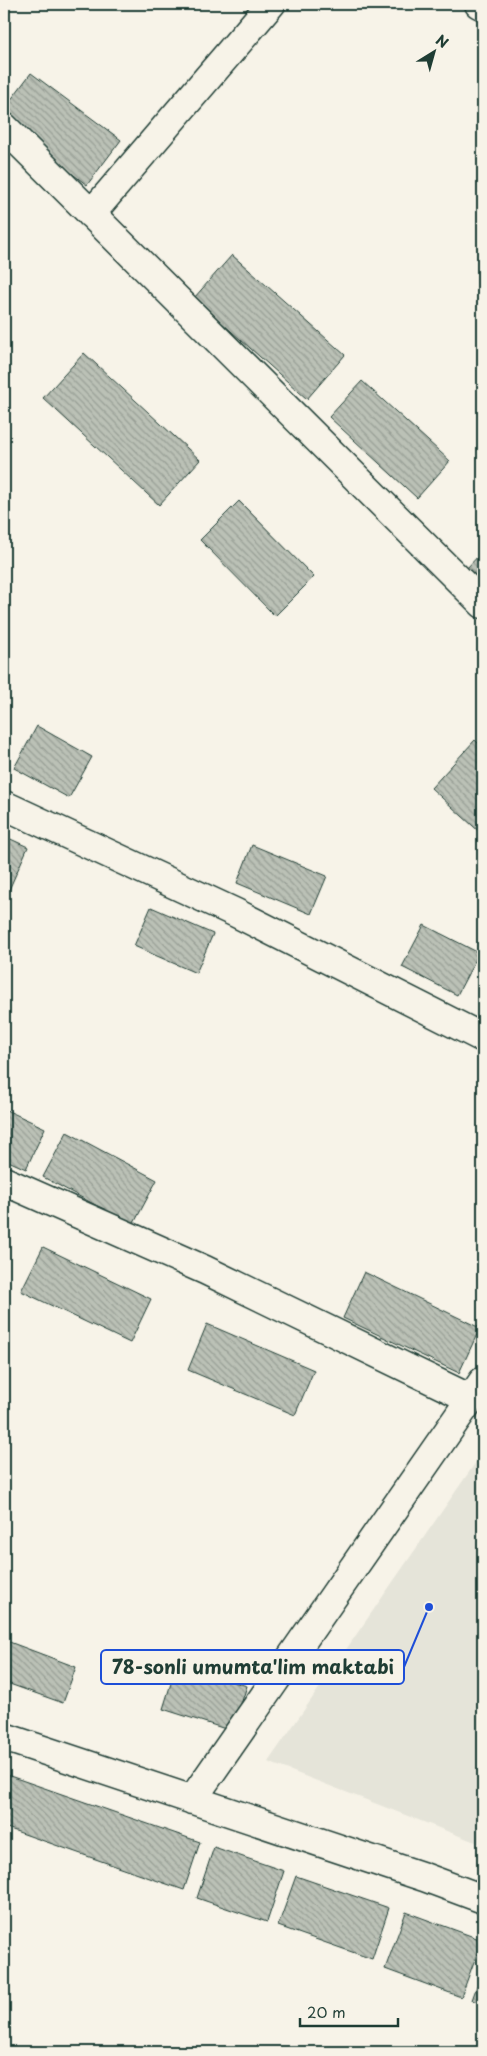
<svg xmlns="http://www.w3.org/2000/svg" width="487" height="2056" font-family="'Playpen Sans',sans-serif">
  <defs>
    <pattern id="building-back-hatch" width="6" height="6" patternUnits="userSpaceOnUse" patternTransform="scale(1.25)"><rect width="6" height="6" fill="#bbc1b6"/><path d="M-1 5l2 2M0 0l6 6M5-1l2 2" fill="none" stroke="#979e95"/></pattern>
  </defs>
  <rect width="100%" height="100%" fill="#f7f3e8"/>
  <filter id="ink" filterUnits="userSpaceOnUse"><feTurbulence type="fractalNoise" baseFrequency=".02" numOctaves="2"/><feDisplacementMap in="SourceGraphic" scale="10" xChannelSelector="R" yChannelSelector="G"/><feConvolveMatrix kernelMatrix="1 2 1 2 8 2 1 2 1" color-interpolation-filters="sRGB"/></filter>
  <g filter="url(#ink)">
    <path fill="#e5e4d9" d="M483,1452V1845L268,1762Z"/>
    <path fill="url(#building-back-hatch)" stroke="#1f3d34" d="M31,73L121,140L87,185L4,122V109Z
      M232,255L345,355L307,399L194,298Z
      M84,353L200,460L159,505L43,398Z
      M362,381L450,461L417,498L329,417Z
      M239,501L314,577L275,616L200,540Z
      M483,551V587L465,570Z
      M37,726L92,757L69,798L14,768Z
      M475,740L483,748V835L431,788Z
      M4,836L28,847L8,892L4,890Z
      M252,845L327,876L311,914L237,883Z
      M151,907L213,934L196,973L134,946Z
      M424,925L479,953L457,995L402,967Z
      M4,1109L45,1128L26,1169L4,1159Z
      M67,1132L157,1180L133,1225L43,1177Z
      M43,1247L151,1299L130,1343L21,1291Z
      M364,1272L480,1328L459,1373L343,1318Z
      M207,1324L314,1370L295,1415L188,1370Z
      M4,1640L76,1667L63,1703L4,1682Z
      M177,1664L247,1686L232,1731L163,1709Z
      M4,1774L200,1842L184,1890L4,1827Z
      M214,1847L284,1871L267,1922L197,1898Z
      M296,1876L389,1908L372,1959L278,1926Z
      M406,1912L482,1940L461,1997L385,1969Z
      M483,1969V2004L472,2000Z"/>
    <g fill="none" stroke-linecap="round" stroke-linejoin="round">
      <defs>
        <path id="minor" d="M479,4L483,6
          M4,127L483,604
          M91,214L271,4
          M4,805L236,913L483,1038
          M4,1181L205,1270L471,1399
          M4,1737L424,1877L483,1899
          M192,1800L483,1381"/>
      </defs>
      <use href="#minor" stroke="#1f3d34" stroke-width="31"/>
      <use href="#minor" stroke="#f7f3e8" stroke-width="28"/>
    </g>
  </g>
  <path fill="none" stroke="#1d4ed8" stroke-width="2" d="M429 1607L404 1667"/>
  <circle fill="#1d4ed8" stroke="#f7f3e8" stroke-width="2" cx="429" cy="1607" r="5"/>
  <rect fill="#f7f3e8" stroke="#1d4ed8" stroke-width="2" x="101" y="1650" width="303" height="34" rx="5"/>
  <g font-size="19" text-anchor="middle" font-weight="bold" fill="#1f3d34">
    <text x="253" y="1674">78-sonli umumta'lim maktabi</text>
  </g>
  <rect width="487" height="2056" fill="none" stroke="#f7f3e8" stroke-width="20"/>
  <rect x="10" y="10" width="467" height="2036" fill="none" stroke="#1f3d34" stroke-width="2" filter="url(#ink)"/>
  <g transform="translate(434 52) rotate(37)" stroke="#f7f3e8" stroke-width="4" paint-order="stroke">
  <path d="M0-4L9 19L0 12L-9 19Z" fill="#1f3d34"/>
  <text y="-8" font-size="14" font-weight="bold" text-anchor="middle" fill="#1f3d34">N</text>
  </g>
  <path d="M300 2018v8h98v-8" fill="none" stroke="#1f3d34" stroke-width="2.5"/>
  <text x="307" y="2018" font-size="15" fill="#1f3d34" stroke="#f7f3e8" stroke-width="4" paint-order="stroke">20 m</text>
</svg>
